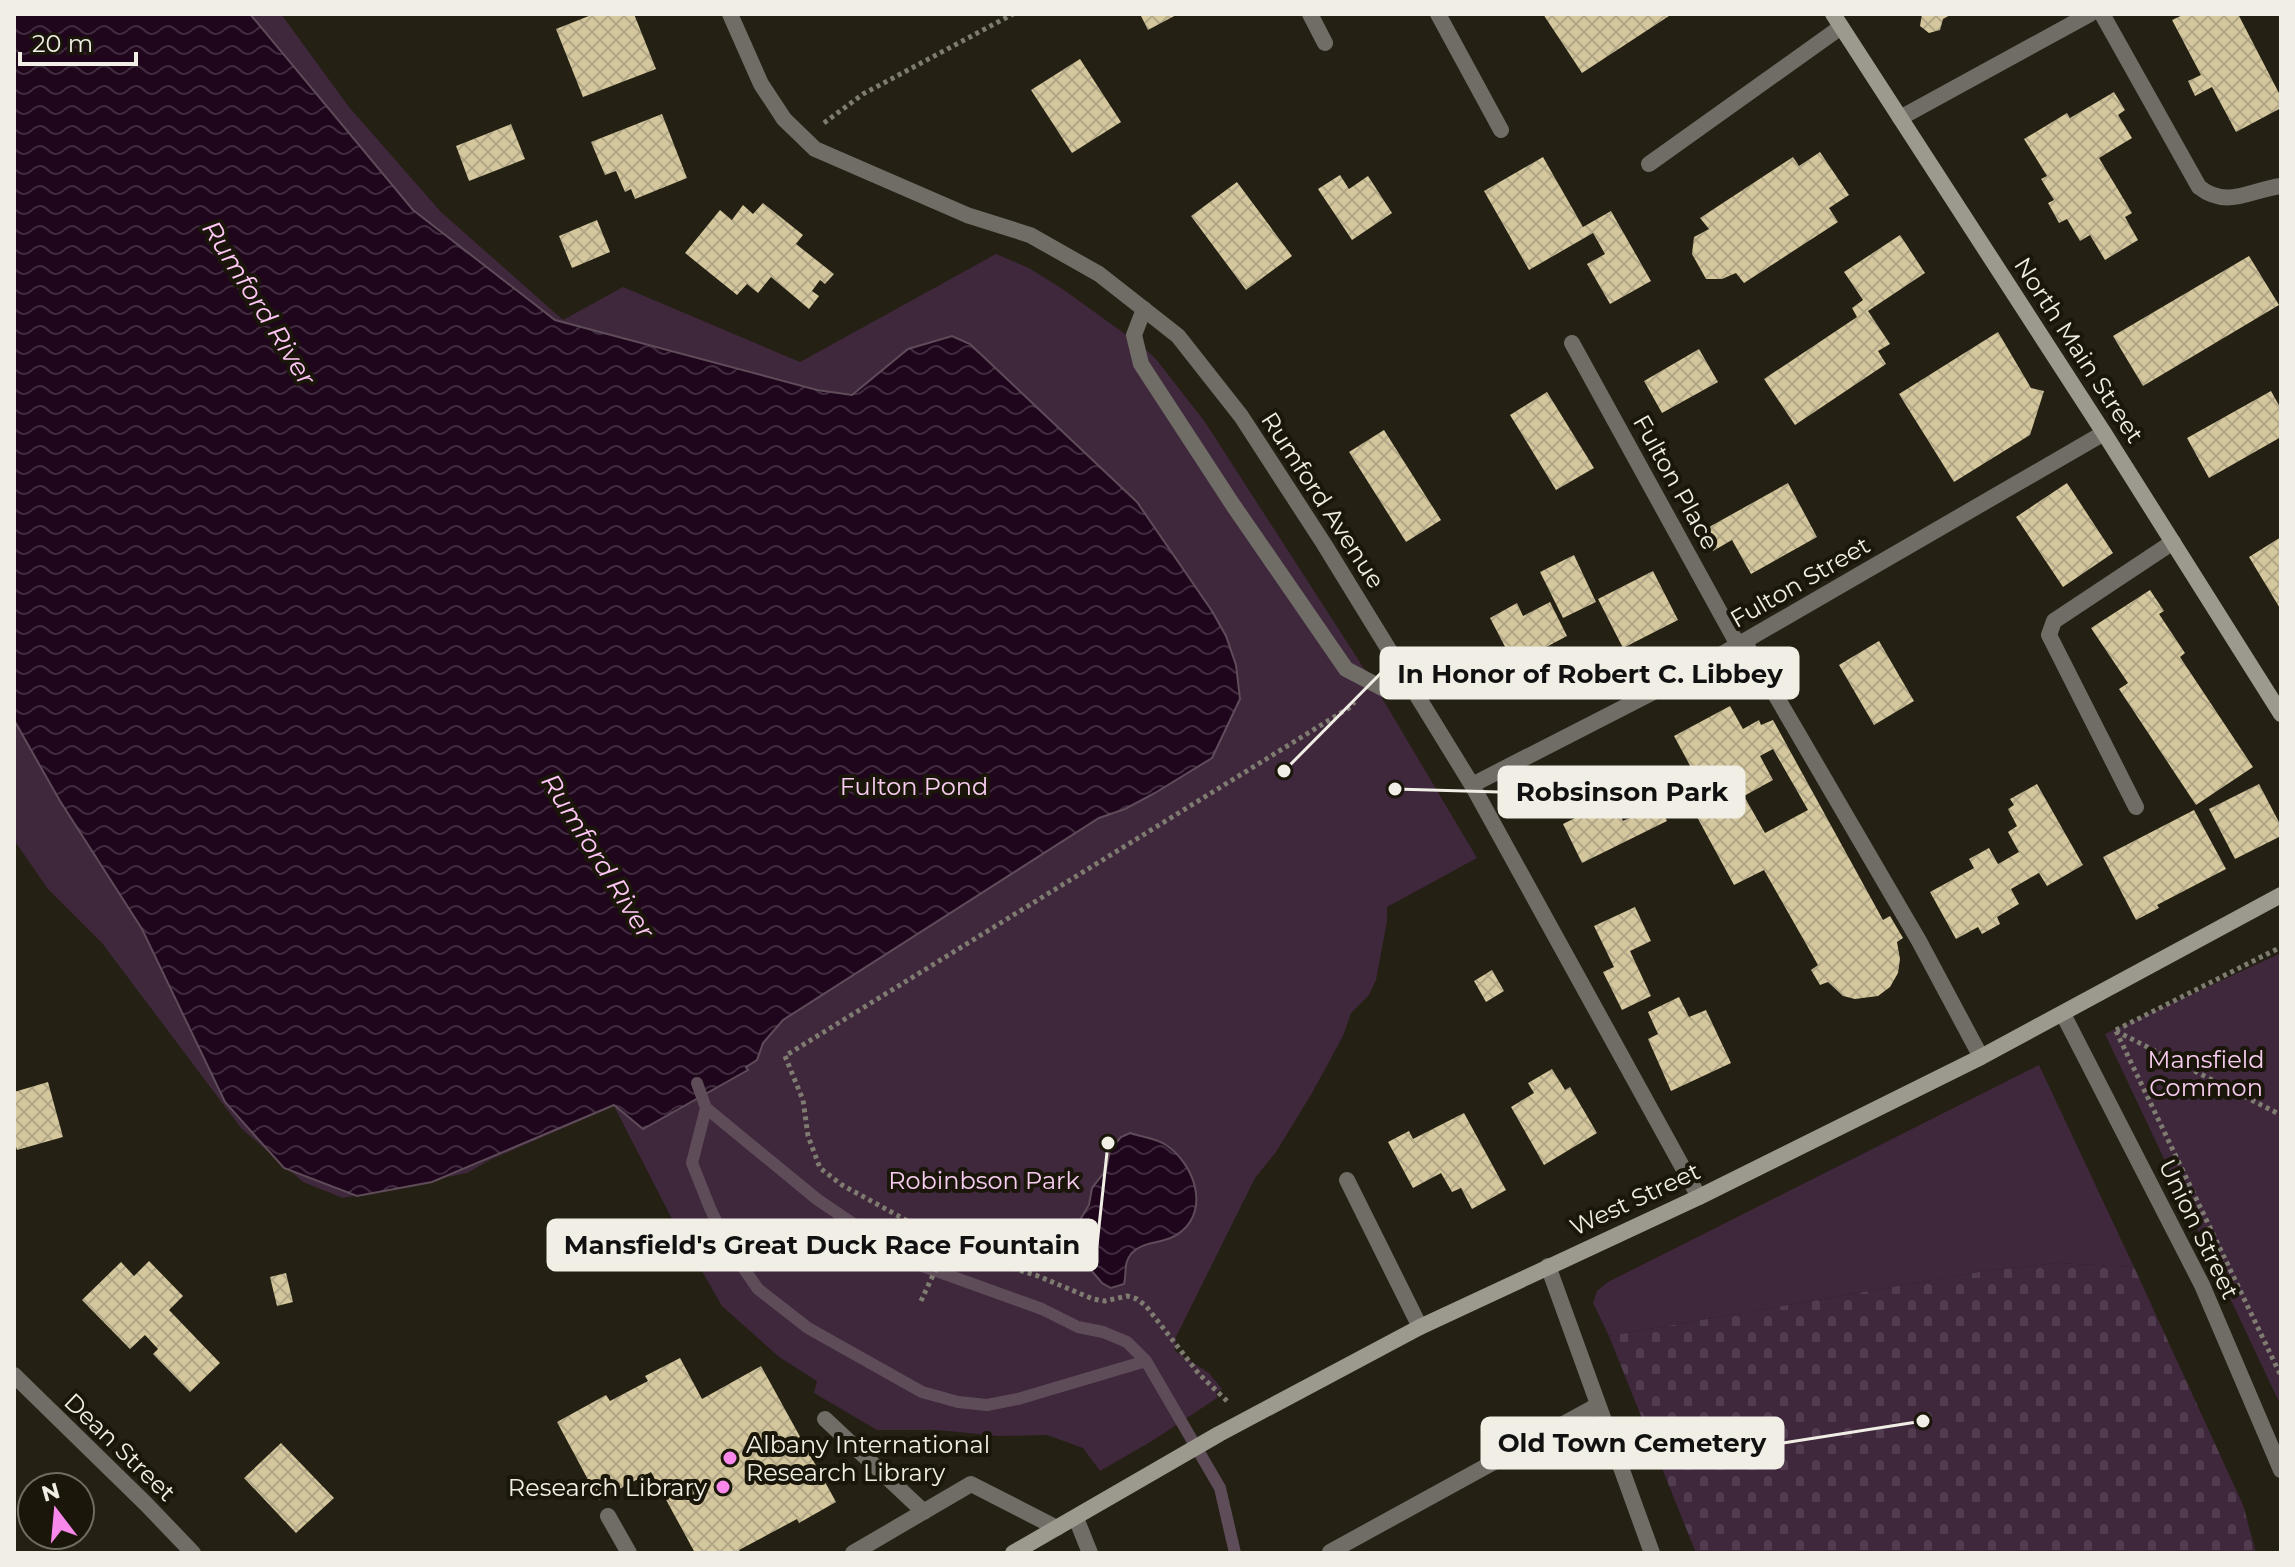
<svg xmlns="http://www.w3.org/2000/svg" width="2295" height="1567" font-family="Montserrat,sans-serif">
  <defs>
    <pattern id="cemetery-stones" width="16" height="16" patternUnits="userSpaceOnUse" patternTransform="scale(2)"><rect width="16" height="16" fill="#3f273c"/><path d="M2 7V4a2 2 0 0 1 4 0v3zM10 15v-3a2 2 0 0 1 4 0v3z" fill="#523c4f"/></pattern>
    <pattern id="water-waves" width="16" height="10" patternUnits="userSpaceOnUse" patternTransform="scale(2)"><rect width="16" height="10" fill="#1f061d"/><path d="M0 5q4-4 8 0t8 0" fill="none" stroke="#402b3e"/></pattern>
    <pattern id="building-cross-hatch" width="8" height="8" patternUnits="userSpaceOnUse" patternTransform="scale(2)"><rect width="8" height="8" fill="#d4c79d"/><path d="M0 0l8 8M0 8l8-8" fill="none" stroke="#b1a787"/></pattern>
  </defs>
  <rect width="100%" height="100%" fill="#242013"/>
  <path fill="#3f273c" d="M14,14H281L349,107L441,212L563,320L623,287L800,362L996,254L1029,268L1064,290L1143,347L1156,359L1205,422L1372,681L1477,858L1387,907V921L1376,980L1369,995L1351,1013L1343,1036L1312,1093L1276,1152L1255,1178L1176,1337L1175,1351L1209,1373L1222,1389L1216,1392L1217,1398L1152,1441L1100,1471L1083,1448L1047,1435L998,1436L938,1430H877L814,1393L817,1381L779,1357L722,1306L672,1219L614,1106L492,1159L467,1173L343,1198L303,1182L241,1128L102,943L48,889L14,840Z
    M2281,953V1406L2105,1034Z
    M2039,1065L2134,1267L2058,1263L1985,1271L1609,1336L1593,1303L1597,1291L1608,1282Z"/>
  <path fill="url(#cemetery-stones)" d="M2058,1263L2134,1267L2243,1505L2256,1553H1696L1609,1336L1985,1271Z"/>
  <path fill="url(#water-waves)" stroke="#5e4c59" stroke-width="2" d="M14,14H250L413,210L555,320L817,390L852,395L908,349L952,336L970,344L1137,502L1212,611L1226,636L1236,665L1240,699L1212,758L1155,793L1125,809L1099,818L783,1020L763,1043L757,1060L746,1067L748,1070L643,1129L614,1105L432,1182L357,1196L284,1168L225,1102L142,929L60,801L14,720Z
    M1130,1133C1141,1137 1156,1138 1166,1145C1193,1163 1210,1207 1182,1231C1167,1245 1144,1239 1131,1254C1123,1264 1127,1273 1124,1284L1111,1288L1102,1283L1085,1263L1076,1234L1080,1220L1089,1205L1092,1188L1106,1170L1110,1150L1121,1137Z"/>
  <g fill="none" stroke-linecap="round" stroke-linejoin="round">
    <path stroke="#5e4c59" stroke-width="12" d="M697,1083L706,1108L818,1200L867,1233L920,1265L1042,1309L1078,1327L1103,1332L1127,1342L1146,1361L1220,1488L1235,1553
      M706,1108L692,1163L710,1208L728,1246L758,1289L808,1328L922,1392L958,1402L987,1405L1018,1399L1146,1361"/>
  </g>
  <path fill="url(#building-cross-hatch)" fill-rule="evenodd" d="M594,14H634L656,69L583,97L556,29Z
    M1140,14H1178L1148,30Z
    M1543,14H1672L1582,73Z
    M1922,14H1952L1943,19L1940,30L1929,33L1920,26Z
    M2185,14H2238L2281,97V108L2236,132L2212,87L2195,96L2188,81L2201,75L2172,20Z
    M1080,59L1121,122L1072,153L1031,90Z
    M2114,92L2125,110L2118,115L2132,138L2099,158L2132,213L2125,217L2138,240L2105,260L2090,235L2080,241L2067,219L2059,223L2048,203L2054,200L2041,179L2047,176L2024,139L2067,113L2070,118Z
    M662,114L687,178L635,199L631,189L625,192L616,171L605,175L591,142Z
    M511,124L525,159L469,181L456,146Z
    M1820,152L1849,195L1829,208L1838,222L1744,283L1736,273L1722,279H1706L1692,254L1694,237L1709,229L1700,218L1793,157L1799,166Z
    M1543,157L1583,227L1611,211L1651,281L1610,304L1587,264L1605,254L1593,233L1529,270L1484,191Z
    M1340,175L1349,189L1368,176L1392,213L1352,240L1318,189Z
    M1237,182L1292,256L1246,290L1191,216Z
    M763,203L803,235L796,244L834,274L825,284L820,280L812,291L819,296L809,309L771,277L758,293L747,284L737,295L685,253L720,210L732,220L743,205L753,214Z
    M597,220L610,252L572,268L559,236Z
    M1900,235L1925,273L1868,311L1890,344L1878,351L1886,364L1795,425L1764,379L1857,317L1852,308L1863,300L1844,272Z
    M2249,256L2279,305L2143,386L2113,336Z
    M1998,332L2031,388L2044,391L2030,435L1954,482L1899,394Z
    M1699,349L1718,382L1662,413L1644,381Z
    M2271,391L2281,409V437L2209,478L2187,438Z
    M1547,392L1594,468L1556,490L1510,415Z
    M1384,430L1441,520L1406,542L1349,452Z
    M1788,483L1817,537L1751,574L1732,540L1713,551L1702,531Z
    M2067,483L2113,553L2063,587L2016,517Z
    M2281,537V610L2249,557Z
    M1574,555L1596,602L1563,618L1540,572Z
    M1653,571L1678,620L1623,648L1598,599Z
    M2150,590L2164,611L2159,614L2185,653L2180,657L2253,767L2196,805L2119,689L2128,683L2091,628Z
    M1550,602L1567,636L1514,664L1490,618L1517,603L1523,616Z
    M1879,641L1914,701L1874,725L1839,665Z
    M1730,706L1743,729L1759,720L1761,725L1773,720L1883,920L1890,916L1903,938L1897,942L1900,959L1898,973L1890,987L1878,996L1855,999L1843,996L1828,982L1820,985L1811,970L1818,965L1764,870L1734,885L1697,817L1713,808L1674,736ZM1773,749L1808,810L1765,833L1744,796L1773,780L1760,756Z
    M1601,776L1623,821L1638,814L1632,802L1653,791L1667,821L1582,863L1563,824L1575,818L1563,795Z
    M2037,784L2083,865L2047,886L2039,873L2011,889L2019,904L1997,917L2000,924L1982,934L1978,927L1956,939L1930,892L1974,868L1969,859L1989,848L1998,864L2019,852L2008,832L2017,826L2008,809L2014,805L2010,799Z
    M2259,784L2281,826V836L2235,859L2209,809Z
    M2194,810L2226,869L2157,905L2159,908L2136,920L2103,857Z
    M1635,907L1651,941L1630,951L1651,996L1622,1010L1603,972L1614,967L1594,926Z
    M1492,970L1504,991L1486,1002L1474,981Z
    M1679,997L1689,1017L1706,1010L1731,1063L1671,1091L1648,1039L1658,1034L1648,1012Z
    M1552,1069L1565,1090L1570,1087L1597,1133L1544,1165L1511,1107L1534,1093L1528,1083Z
    M48,1082L63,1137L17,1150L14,1140V1092Z
    M1464,1113L1506,1190L1472,1209L1461,1188L1452,1192L1441,1173L1413,1188L1388,1142L1409,1131L1413,1139Z
    M149,1261L183,1296L169,1310L220,1363L190,1392L153,1354L158,1349L145,1335L130,1349L82,1300L121,1262L134,1276Z
    M286,1273L293,1302L277,1306L270,1277Z
    M680,1358L702,1399L761,1366L836,1502L799,1523L797,1519L739,1550L741,1553H695L651,1472L599,1500L557,1422L606,1395L610,1401L648,1381L645,1376Z
    M281,1443L334,1498L296,1533L244,1478Z"/>
  <g fill="none" stroke-linecap="round" stroke-linejoin="round">
    <path stroke="#7e7b70" stroke-width="5" stroke-dasharray="4 4" stroke-linecap="butt" d="M824,123L863,94L1013,14
      M2116,1030L2281,947
      M2116,1031L2281,1376
      M2116,1031L2281,1115
      M921,1301L948,1243
      M1227,1401L1199,1374L1146,1306L1137,1299L1127,1296L1105,1301L1093,1299L1038,1276L981,1258L948,1243L842,1185L820,1168L808,1136L803,1100L785,1056L1352,706L1354,702"/>
    <path stroke="#6f6d66" stroke-width="16" d="M1310,14L1325,43
      M1438,14L1501,130
      M2102,14L2199,187C2227,209 2250,190 2281,186
      M1649,164L1841,27
      M1144,309L1134,335L1141,364L1233,505L1346,669L1384,689L1410,685
      M1572,343L1738,645
      M1744,641L1919,941L1981,1057
      M2136,807L2049,635L2054,621L2173,542
      M1347,1180L1420,1327
      M1548,1266L1652,1553
      M825,1419L924,1512
      M608,1516L629,1553
      M1076,1518L1090,1553
      M1330,1552L1598,1405
      M853,1553L971,1484L1057,1528"/>
    <path stroke="#6f6d66" stroke-width="16" d="M730,14L761,84L784,119L815,149L967,215L1030,235L1099,274L1178,336L1241,416L1324,544L1472,785L1699,1197
      M1900,118L2090,14
      M1472,785L1679,679L2104,433
      M2063,1014L2202,1285L2281,1470
      M14,1375L146,1504L193,1553"/>
    <path stroke="#9c998f" stroke-width="16" d="M1833,14L2104,433L2281,714
      M1013,1553L1219,1434L1420,1327L1699,1197L1981,1057L2281,895"/>
  </g>
  <g fill="#f888ea" stroke="#1a160a" stroke-width="3">
    <circle cx="730" cy="1458" r="8"/>
    <circle cx="723" cy="1487" r="8"/>
  </g>
  <g text-anchor="middle" dominant-baseline="central" stroke-width="8" stroke-linejoin="round" paint-order="stroke">
    <g font-size="24" fill="#f0eee5" stroke="#1a160a">
      <text transform="translate(2079 350) rotate(57)">North Main Street</text>
      <text transform="translate(1676 482) rotate(61)">Fulton Place</text>
      <text transform="translate(1323 500) rotate(57)">Rumford Avenue</text>
      <text transform="translate(1800 582) rotate(-30)">Fulton Street</text>
      <text transform="translate(1635 1199) rotate(-25)">West Street</text>
      <text transform="translate(2199 1229) rotate(64)">Union Street</text>
      <text transform="translate(120 1447) rotate(44)">Dean Street</text>
    </g>
    <g font-size="24" fill="#f9cdf2" stroke="#1a160a">
      <text x="914" y="786">Fulton Pond</text>
      <text x="2206" y="1059">Mansfield<tspan x="2206" dy="28">Common</tspan></text>
      <text x="984" y="1180">Robinbson Park</text>
    </g>
    <g font-size="24" fill="#f0eee5" stroke="#1a160a" text-anchor="start">
      <text x="746" y="1444">Albany International<tspan x="746" dy="28">Research Library</tspan></text>
      <text x="707" y="1487" text-anchor="end">Research Library</text>
    </g>
    <g font-size="26" font-style="italic" fill="#ffc7f6" stroke="#1a160a">
      <text transform="translate(259 303) rotate(58)">Rumford River</text>
      <text transform="translate(598 856) rotate(58)">Rumford River</text>
    </g>
  </g>
  <path fill="none" stroke="#f0eee5" stroke-width="3" d="M1284 771L1381 673M1395 789L1499 792M1108 1143L1097 1245M1923 1421L1783 1443"/>
  <g fill="#f0eee5" stroke="#1a160a" stroke-width="3">
    <circle cx="1284" cy="771" r="8"/>
    <circle cx="1395" cy="789" r="8"/>
    <circle cx="1108" cy="1143" r="8"/>
    <circle cx="1923" cy="1421" r="8"/>
  </g>
  <g fill="#f0eee5" stroke="#f0eee5" stroke-width="3">
    <rect x="1381" y="648" width="417" height="50" rx="8"/>
    <rect x="1499" y="767" width="245" height="50" rx="8"/>
    <rect x="548" y="1220" width="549" height="50" rx="8"/>
    <rect x="1482" y="1418" width="301" height="50" rx="8"/>
  </g>
  <g font-size="26" text-anchor="middle" font-weight="bold" fill="#111">
    <text x="1590" y="683">In Honor of Robert C. Libbey</text>
    <text x="1622" y="801">Robsinson Park</text>
    <text x="822" y="1254">Mansfield's Great Duck Race Fountain</text>
    <text x="1632" y="1452">Old Town Cemetery</text>
  </g>
  <rect width="2295" height="1567" fill="none" stroke="#f0eee5" stroke-width="32"/>
  <g transform="translate(56 1511) rotate(344)"><circle r="38" fill="#1a160a" stroke="#706c62" stroke-width="2"/>
  <path d="M0-6L14 30L0 20L-14 30Z" fill="#f888ea"/>
  <text y="-12" font-size="22" font-weight="bold" text-anchor="middle" fill="#f0eee5">N</text>
  </g>
  <path d="M20 52v12h116v-12" fill="none" stroke="#f0eee5" stroke-width="4"/>
  <text x="32" y="52" font-size="24" fill="#f0eee5" stroke="#1a160a" stroke-width="6" paint-order="stroke">20 m</text>
</svg>
